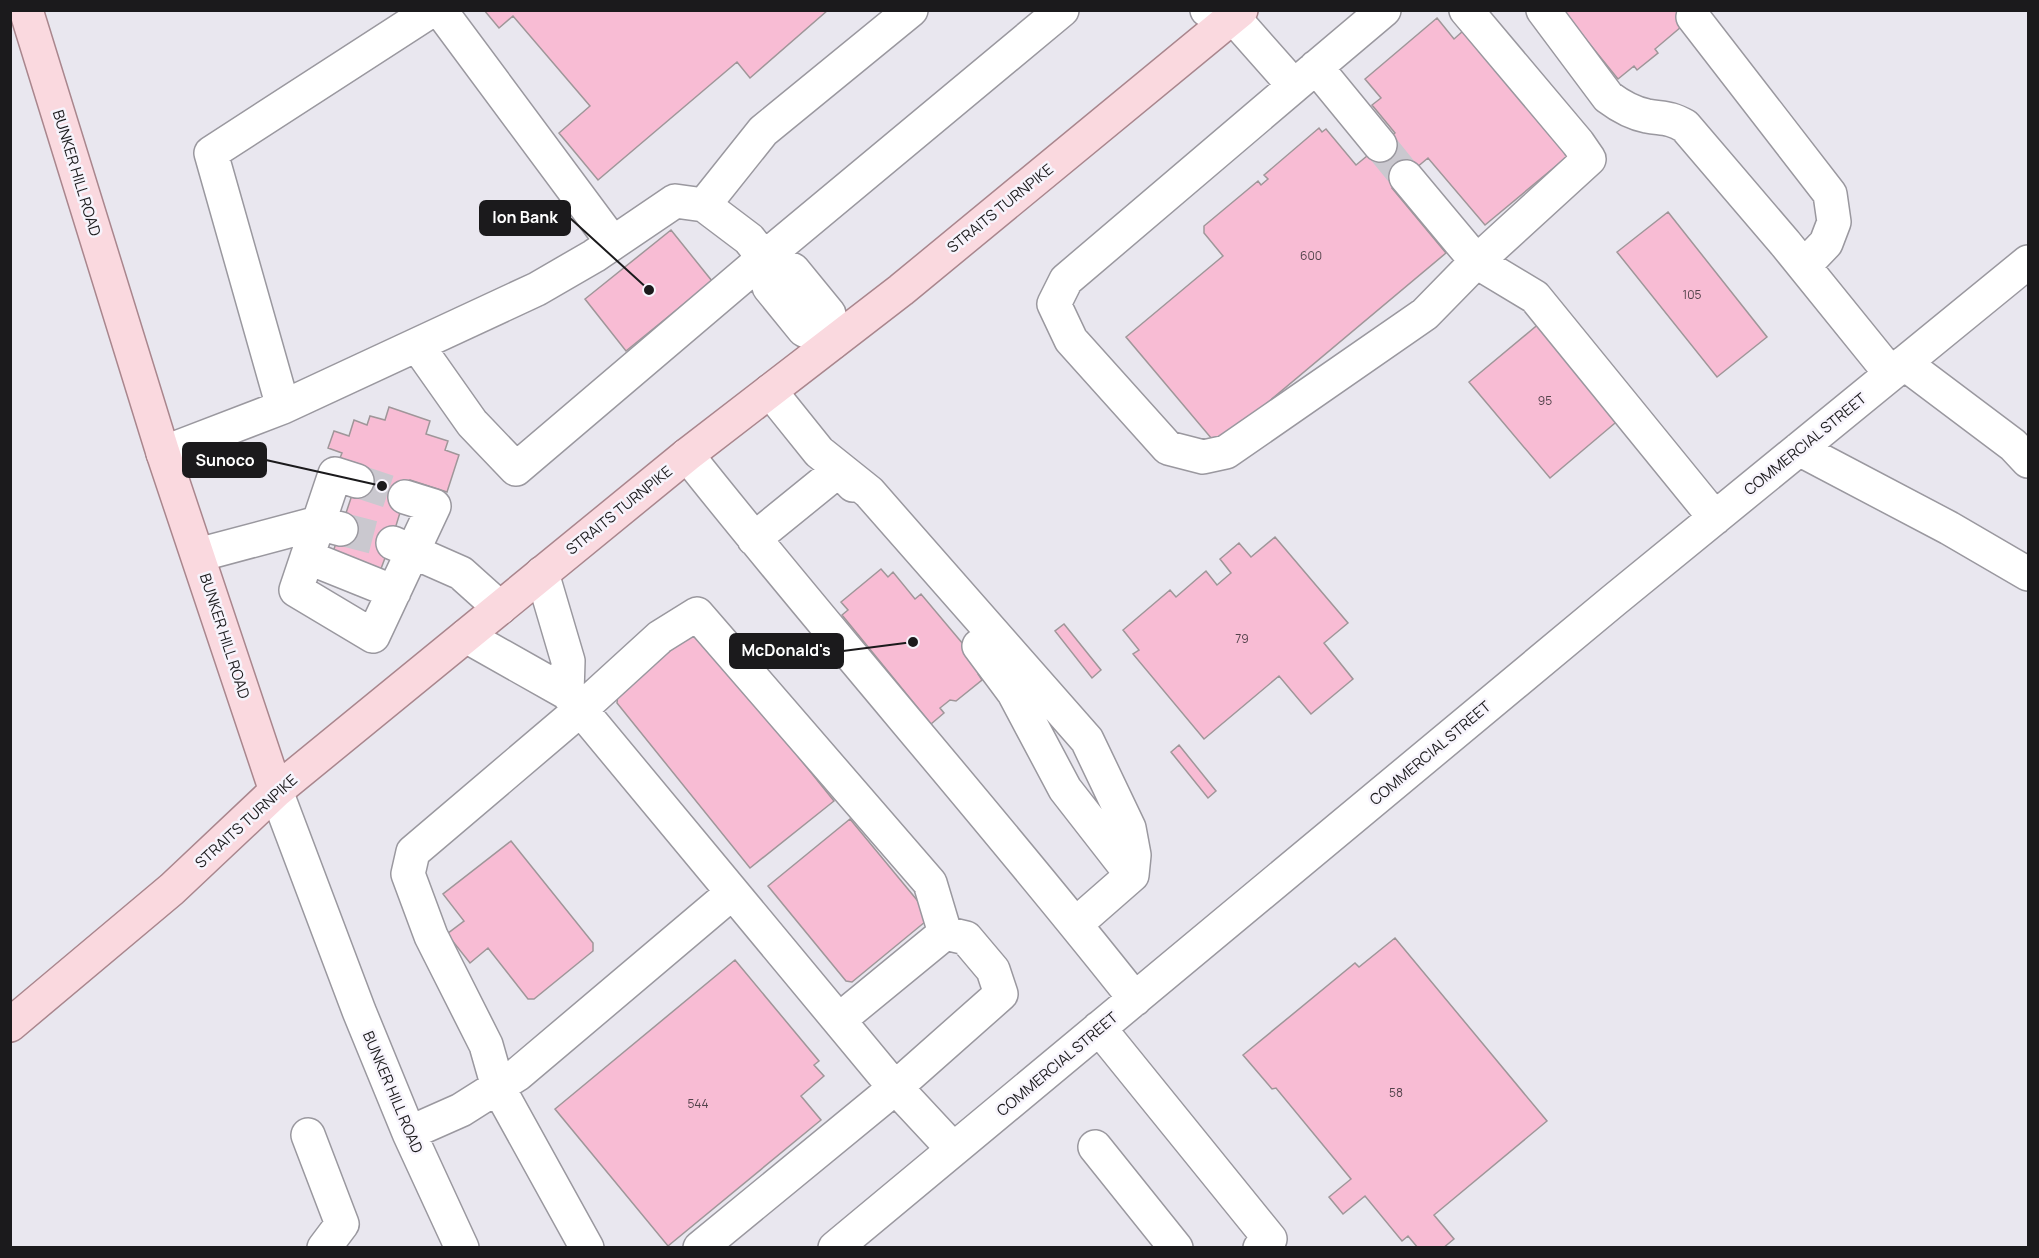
<svg xmlns="http://www.w3.org/2000/svg" width="2039" height="1258" font-family="Manrope,sans-serif">
  <rect width="100%" height="100%" fill="#e9e7ef"/>
  <path fill="#f8bcd4" stroke="#9f9699" stroke-width="1.5" d="M484,10H828L750,78L737,62L598,180L559,133L590,106L513,16L499,28Z
    M1562,10H1701L1655,49L1658,53L1637,70L1634,66L1618,79Z
    M1437,18L1454,39L1463,31L1568,156L1485,225L1428,158L1392,188L1446,253L1217,445L1126,337L1223,256L1204,233V226L1258,181L1261,185L1268,179L1264,175L1319,128L1322,132L1326,129L1356,165L1395,133L1372,105L1381,98L1365,79Z
    M1668,212L1767,337L1717,377L1617,252Z
    M671,230L712,281L626,351L585,299Z
    M1541,322L1621,418L1550,478L1469,382Z
    M389,407L430,421L426,434L448,441L445,450L459,455L447,492L410,480L391,542L379,574L331,558L362,465L340,458L342,453L328,448L334,431L349,436L354,420L367,425L370,416L385,420Z
    M1275,537L1348,623L1324,643L1353,679L1311,714L1279,676L1204,739L1133,654L1139,650L1123,630L1170,590L1176,597L1206,571L1217,585L1231,573L1220,559L1239,543L1251,557Z
    M881,569L888,577L893,572L915,599L921,594L984,669L978,674L982,680L956,701L950,700L940,708L944,713L931,724L842,615L848,610L841,602Z
    M1064,624L1101,670L1092,678L1055,631Z
    M696,630L834,801L750,868L617,703L618,693Z
    M1179,745L1216,791L1208,798L1171,752Z
    M850,819L931,917L852,982L846,981L768,886Z
    M511,841L593,943V951L534,999H528L488,948L470,963L447,934L464,921L443,894Z
    M1395,938L1547,1121L1434,1215L1454,1239L1443,1248H1418L1408,1236L1402,1241L1365,1196L1343,1214L1329,1197L1351,1179L1276,1088L1272,1089L1243,1055L1355,963L1359,967Z
    M735,960L819,1061L814,1065L824,1076L801,1096L821,1120L668,1246L555,1109Z"/>
  <g fill="none" stroke-linecap="round" stroke-linejoin="round">
    <path stroke="#cac8cf" stroke-width="33" stroke-dasharray="33 16" stroke-linecap="butt" d="M1380,145L1406,177
      M357,481L405,497
      M341,529L391,542"/>
    <defs>
      <path id="minor" d="M440,10L613,243
        M1207,10L1233,17L1294,86L1066,280L1054,304L1071,340L1168,448L1203,457L1226,452L1425,314L1473,265L1589,159L1578,143L1466,10
        M1543,10L1608,97C1620,106 1632,113 1647,116C1664,119 1669,117 1685,126L1785,243L1891,374
        M1693,17L1830,194L1834,222L1826,243L1804,266
        M1316,67L1380,145
        M1294,86L1384,10
        M1406,177L1477,262L1535,297L1715,518
        M704,205L763,131L911,10
        M764,258L793,270L829,314L833,342
        M417,345L472,423L516,469L764,258L1062,10
        M1904,363L2013,445L2028,461
        M770,391L819,452L869,492L1087,740L1129,828L1134,855L1132,875L1076,924
        M283,407L211,153L432,10
        M1799,449L1949,528L2028,574
        M163,453L283,407L537,289L594,256L675,201L704,205L749,239L764,258L769,287L804,330L833,342
        M687,455C833,639 989,814 1135,999
        M357,481L335,474L296,590L373,636L434,506L405,497
        M754,539L839,470L853,485
        M393,543L461,573L500,608
        M198,555L318,523L341,529
        M307,557L394,592
        M466,636L567,693L568,661L542,573
        M979,646L1014,693L1065,789L1132,875
        M567,693L885,1076L953,1149
        M276,791L359,1011L409,1133L462,1248
        M1099,1028L1270,1239L1260,1248
        M409,1133L461,1110L518,1074L732,893
        M308,1135L342,1224L324,1248
        M1095,1147L1176,1248
        M587,1248L498,1087L486,1045L431,936L408,874L413,852L580,710L660,637L697,614L930,883L945,933L839,1020
        M700,1248L896,1087L1001,994L993,970L966,938L945,933
        M835,1248L1613,601L2028,262"/>
      <path id="major" d="M26,10L163,453L276,791
        M10,1025L172,889L276,791L687,455L901,290L1241,10"/>
    </defs>
    <use href="#minor" stroke="#9a989f" stroke-width="36"/>
    <use href="#major" stroke="#a9868d" stroke-width="36"/>
    <use href="#minor" stroke="#fff" stroke-width="33"/>
    <use href="#major" stroke="#fad9df" stroke-width="33"/>
  </g>
  <g text-anchor="middle" dominant-baseline="central" stroke-width="5" stroke-linejoin="round" paint-order="stroke">
    <g font-size="12" fill="#52424a">
      <text x="1311" y="255">600</text>
      <text x="1692" y="294">105</text>
      <text x="1545" y="400">95</text>
      <text x="1242" y="638">79</text>
      <text x="1396" y="1092">58</text>
      <text x="698" y="1103">544</text>
    </g>
    <g font-size="15" fill="#1b1a1c" stroke="#f7f4fc">
      <text transform="translate(77 173) rotate(73)">BUNKER HILL ROAD</text>
      <text transform="translate(1000 208) rotate(-39)">STRAITS TURNPIKE</text>
      <text transform="translate(1805 444) rotate(-39)">COMMERCIAL STREET</text>
      <text transform="translate(619 510) rotate(-39)">STRAITS TURNPIKE</text>
      <text transform="translate(225 636) rotate(72)">BUNKER HILL ROAD</text>
      <text transform="translate(1430 753) rotate(-40)">COMMERCIAL STREET</text>
      <text transform="translate(246 821) rotate(-42)">STRAITS TURNPIKE</text>
      <text transform="translate(1057 1064) rotate(-40)">COMMERCIAL STREET</text>
      <text transform="translate(393 1092) rotate(67)">BUNKER HILL ROAD</text>
    </g>
  </g>
  <path fill="none" stroke="#1b1a1c" stroke-width="2" d="M649 290L570 218M382 486L266 460M913 642L843 651"/>
  <g fill="#1b1a1c" stroke="#f7f4fc" stroke-width="2">
    <circle cx="649" cy="290" r="6"/>
    <circle cx="382" cy="486" r="6"/>
    <circle cx="913" cy="642" r="6"/>
  </g>
  <g fill="#1b1a1c" stroke="#1b1a1c" stroke-width="2">
    <rect x="480" y="201" width="90" height="34" rx="6"/>
    <rect x="183" y="443" width="83" height="34" rx="6"/>
    <rect x="730" y="634" width="113" height="34" rx="6"/>
  </g>
  <g font-size="16" text-anchor="middle" font-weight="bold" fill="#fff">
    <text x="525" y="223">Ion Bank</text>
    <text x="225" y="466">Sunoco</text>
    <text x="786" y="656">McDonald's</text>
  </g>
  <rect width="2039" height="1258" fill="none" stroke="#1b1a1c" stroke-width="24"/>
</svg>
